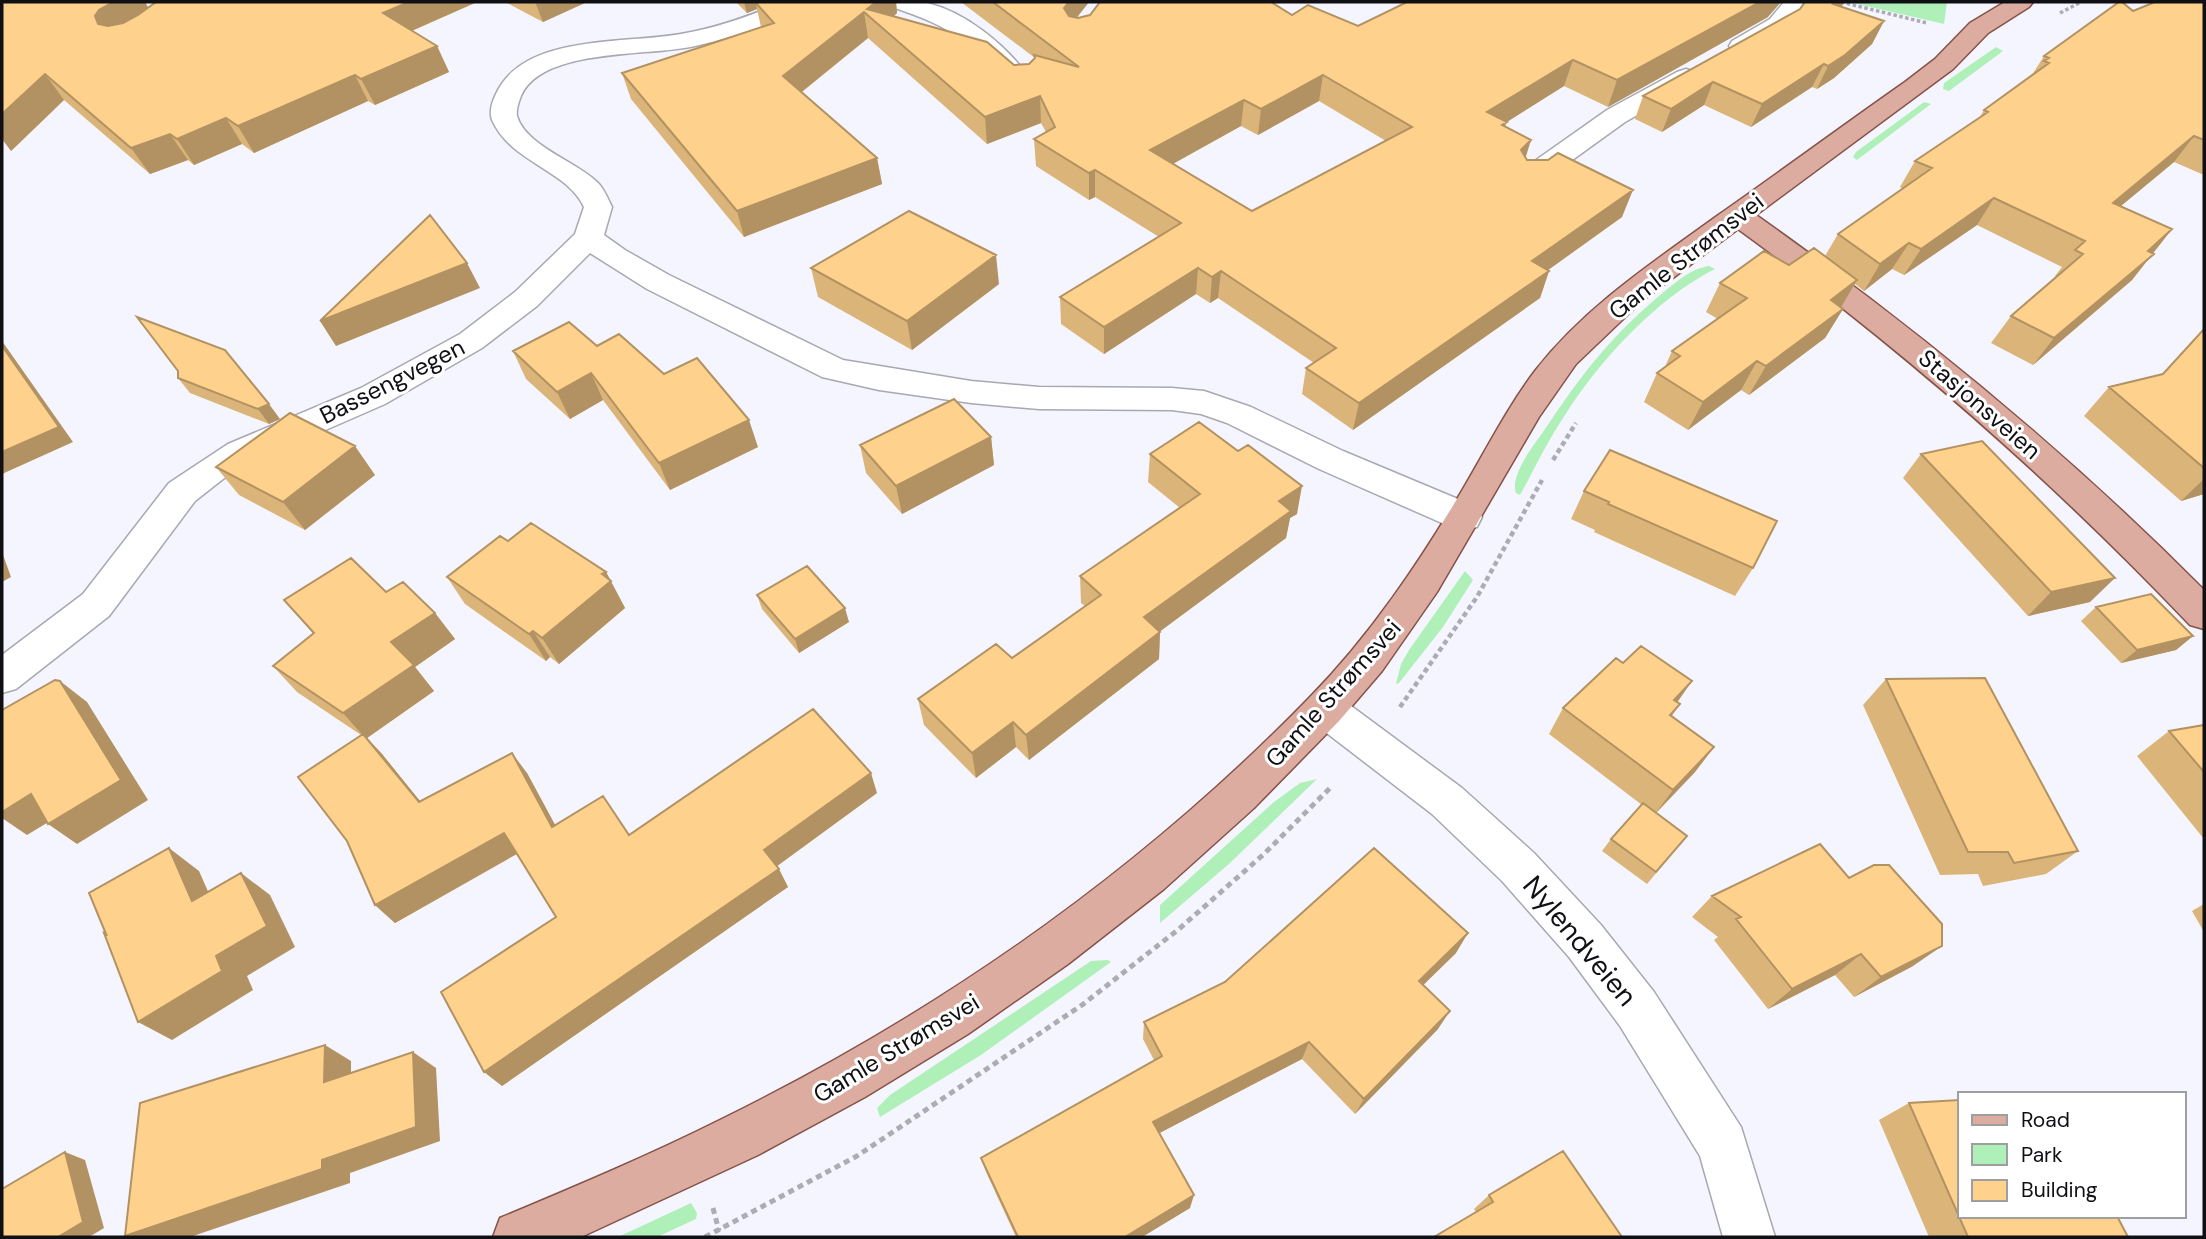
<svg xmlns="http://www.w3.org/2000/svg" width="2206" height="1239" font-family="'DM Sans',sans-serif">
  <rect width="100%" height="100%" fill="#f5f5ff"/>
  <path fill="#aff0b9" d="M1849,2H1947L1944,24Z
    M1996,47L2003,51L1949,91L1943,89L1944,83Z
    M1924,102L1931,104L1857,160L1853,157L1856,152Z
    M1709,266L1715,269C1657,298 1599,361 1565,415C1548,440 1535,468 1520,495L1516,493C1510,477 1531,448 1541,435C1580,377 1605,342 1659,296C1674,284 1689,269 1709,266Z
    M1465,571L1473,580L1443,627L1399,683L1396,684L1401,664L1409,650Z
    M1317,779L1230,863L1160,923V905L1274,802L1300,783Z
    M1108,960L1111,962L981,1055L880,1117L877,1108L890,1095L1091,961Z
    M691,1203L697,1213L696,1219L657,1237H618Z"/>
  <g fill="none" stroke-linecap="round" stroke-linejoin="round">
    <defs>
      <path id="minor" d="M783,2H815L811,7C773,23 735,37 695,46C650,57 542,47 521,96C519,101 516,110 517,116C526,147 579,162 599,184C605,191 608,199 612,207L604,235L625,250L669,275L843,360L971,381L1039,387L1172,388L1204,391L1251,407L1343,451L1477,507L1482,517L1477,527L1464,530L1451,527L1319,469L1227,423L1201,414L1172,410L1039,409L971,403L879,390L822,377L647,289L590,253L537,306L482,348L385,404L252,462L223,479L195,501L109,616L16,689L2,693V655L83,594L169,483L228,444L361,388L460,334L515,292L575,234L584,207C566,169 511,163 492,120C489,111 492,102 496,94C524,32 630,45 686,33C720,27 752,15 783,2Z
        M888,2C900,1 915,0 927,3C965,12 1005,44 1028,76L1024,81C1000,87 984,57 967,43C945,26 919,16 892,7Z
        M1784,2H1808C1793,23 1761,58 1732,51L1729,46L1732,41L1770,19Z
        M1686,69L1695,72L1699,77L1695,82L1625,122L1539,184L1529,186L1519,184L1515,178L1519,172L1607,110L1677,72Z
        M1325,692L1339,697L1462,788L1534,853L1601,925L1654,992L1741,1127L1775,1237H1723L1700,1156L1620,1026L1569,957L1502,881L1432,814L1311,721L1305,709L1311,697Z"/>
      <path id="major" d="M2005,2H2033L2029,7L1988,33L1953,69L1756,215C1916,328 2066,451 2204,590V629L2190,625C2049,477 1903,349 1738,229L1641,302L1576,364L1539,417L1437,592L1382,671L1339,721L1254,808L1164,889L1068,964L968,1034L865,1097L758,1155L581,1237H493L500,1218C574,1187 648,1156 720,1120C938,1013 1140,872 1310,697C1370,636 1419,563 1463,489C1486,450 1507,408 1535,371C1585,307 1652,263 1717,216C1780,172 1842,126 1905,82L1935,59L1970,23Z"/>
    </defs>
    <use href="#minor" stroke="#a7a8b2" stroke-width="3"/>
    <use href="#major" stroke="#855247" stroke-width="3"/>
    <path stroke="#acacb5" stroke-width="3.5" stroke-dasharray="3.5 2.5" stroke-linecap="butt" d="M1841,2L1927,23
      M2060,13L2081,2"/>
    <path stroke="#acacb5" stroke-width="4.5" stroke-dasharray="5 3.5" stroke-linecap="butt" d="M1553,460L1576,423
      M1400,707L1477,597L1542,480"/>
    <path stroke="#acacb5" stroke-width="5" stroke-dasharray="6 4.5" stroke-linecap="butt" d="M713,1208L719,1231
      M705,1237L857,1156L1082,1005L1179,929L1264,854L1330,788"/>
    <use href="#minor" fill="#fff" fill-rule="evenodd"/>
    <use href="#major" fill="#dcaca1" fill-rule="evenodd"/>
  </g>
  <path fill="#dab478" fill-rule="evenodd" d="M2,2H145L148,8L156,2H477L412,31L437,46L449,72L375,105L368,101L254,153L242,144L194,165L188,160L150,174L64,100L11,151Z
    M505,2H587L543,22Z
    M736,2H896L897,13L894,16L1014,65L1029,64L1035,58L961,2H1089L1077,17L1292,15L1358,26L1768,17L1608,107L1564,86L1506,122V127L1527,160L1622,217L1548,270L1549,271L1540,298L1353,430L1302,394L1306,368L1314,363L1218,298L1210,303L1196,294L1104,354L1061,324L1060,297L1159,237L1095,197L1089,200L1036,166L1034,139L1046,132L1041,123L987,144L868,38L802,92L877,158L882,184L744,237L631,99L622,73L761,27L757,9L747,13ZM1319,101L1386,141L1252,211L1173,164L1241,126L1258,135Z
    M2204,2V175L2174,162L2121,206L2172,229L2132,280L2033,365L1991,343L2011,316L2056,277L2055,276L2062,267L1977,225L1904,275L1892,269L1864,291L1855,284L1841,307L1843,309L1825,338L1749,395L1741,390L1688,430L1644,402L1657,373L1664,369L1672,351L1718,319L1706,312L1720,283L1825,256L1838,234L1903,189L1900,187L1915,161L1980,117L1984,110L2032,75L2044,56L2133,11Z
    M1841,6L1884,21L1872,44L1834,78L1817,89L1812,87L1751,127L1704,105L1662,132L1635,119L1643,96Z
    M811,268L999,284L912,350L818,297Z
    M2204,329V494L2181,501L2084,416L2109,387L2163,374Z
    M597,346L664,374L758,447L670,490L603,400L570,419L526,379L513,351Z
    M178,371L280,419L269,424L190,393L178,378Z
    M991,437L994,465L902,514L866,473L860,445Z
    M1150,454L1297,514L1290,518L1286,538L1160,631L1159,659L1029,760L1016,747L976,778L924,725L918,699L1012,658L1085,606L1081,603L1080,576L1180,508L1148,482Z
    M1921,454L2090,602L2028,616L1903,478Z
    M216,467L375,475L305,530L239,495Z
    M1584,491L1753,568L1735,596L1594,532L1595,530L1571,519Z
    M508,541L606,572L625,608L559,664L550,657L546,661L465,604L447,577Z
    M386,592L435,613L455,639L415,667L434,691L367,738L382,754L420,802L527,773L555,825L629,835L877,793L777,866L788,887L502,1086L556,917L517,854L395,923L375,905L361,735L297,692L273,666L313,633L284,600Z
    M757,595L849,622L799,653L762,609Z
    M2096,607L2193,636L2176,650L2121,663L2081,621Z
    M1886,679L2078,851L2046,874L1983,886L1978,874L1940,875L1863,705Z
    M1678,702L1680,704L1672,716L1714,747L1695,772L1656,813L1687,836L1647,884L1602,851L1611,839L1642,805L1549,734L1563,708Z
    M2204,725V839L2137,756L2169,731Z
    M1712,896L1913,966L1854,997L1835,975L1768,1009L1714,940L1718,937L1692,917Z
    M2204,904V932L2192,911Z
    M1456,953L1423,985L1438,1029L1355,1114L1302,1059L1159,1133L1190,1208L1142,1237H1016L986,1172L981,1158L1154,1060L1143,1039L1144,1022Z
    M1909,1103L2128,1237H1929L1879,1120Z
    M1489,1195L1622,1237L1476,1212L1474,1209Z"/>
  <path fill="#b29262" d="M113,2H145L149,9L116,36L98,24L95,16L99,10Z
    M409,2H477L395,38L383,13Z
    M535,2H587L543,22Z
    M744,2H776L756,3L757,9L747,13Z
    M876,2H896L897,13L881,27L867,9Z
    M1069,2H1089L1064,34V8Z
    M1760,2H1781L1768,17L1608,107L1617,80Z
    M1836,2H1844L1836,18L1833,4Z
    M864,12L868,38L789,102L783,76Z
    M1884,21L1872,44L1834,78L1817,89L1828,66Z
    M437,46L449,72L375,105L361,79Z
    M1573,60L1564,86L1480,139L1487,112Z
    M1824,64L1812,87L1751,127L1762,104Z
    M45,74L64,100L11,151L2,139V114Z
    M355,75L368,101L254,153L238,126Z
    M1323,75L1319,101L1258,135L1261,109Z
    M1713,82L1704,105L1662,132L1671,109Z
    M1040,96L1041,123L987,144L985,117Z
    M1244,100L1241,126L1149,177L1150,150Z
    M226,118L242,144L194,165L177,139Z
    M170,134L188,160L150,174L131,148Z
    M2194,136L2174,162L2093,229L2113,203Z
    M1531,140L1523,166L1521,150Z
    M877,158L882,184L744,237L737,211Z
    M1095,170V197L1089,200V173Z
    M1633,190L1622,217L1523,288L1532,261Z
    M1994,198L1977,225L1904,275L1921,249Z
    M2172,229L2132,280L2033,365L2054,338Z
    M1909,243L1892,269L1864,291L1880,264Z
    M996,255L999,284L912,350L907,321Z
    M467,263L480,288L336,346L320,321Z
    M1198,268L1196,294L1104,354V327Z
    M1221,271L1218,298L1210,303L1212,277Z
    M1549,271L1540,298L1353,430L1359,403Z
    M1857,280L1840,309L1831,300Z
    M1843,309L1825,338L1749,395L1766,366Z
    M2,341L73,442L2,474Z
    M1757,361L1741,390L1688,430L1703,402Z
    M591,373L603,400L570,419L557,392Z
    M269,404L280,419L269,424L258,409Z
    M749,420L758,447L670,490L659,463Z
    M991,437L994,465L902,514L896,486Z
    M355,446L375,475L305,530L283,502Z
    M2204,479V494L2181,501Z
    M1302,486L1297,514L1290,518L1286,538L1143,644L1144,617L1279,501Z
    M2,552L11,577L2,582Z
    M606,572L625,608L559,664L542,638Z
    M2115,578L2090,602L2028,616L2051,592Z
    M845,608L849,622L799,653L795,639Z
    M435,613L455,639L415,667L434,691L367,738L382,754L437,822L419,802L366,739L343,713L391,642Z
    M533,631L550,657L546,661L529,634Z
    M1160,632L1159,659L1029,760L1026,735Z
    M2193,636L2176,650L2121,663L2137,650Z
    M60,681L87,702L148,800L77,844L48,824Z
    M1692,681L1674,707V700Z
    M1013,722L1016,747L976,778L972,753Z
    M1714,747L1695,772L1655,814L1673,790Z
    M512,753L527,773L567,847L552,827Z
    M871,773L877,793L773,869L764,850Z
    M31,794L60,815L27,835L2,818V812Z
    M504,833L520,852L395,923L375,905Z
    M169,848L199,871L222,923L192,901Z
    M779,869L788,887L502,1086L484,1072Z
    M241,873L270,895L295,947L247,976L253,990L172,1040L138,1022L216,956Z
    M1468,933L1456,953L1408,1000L1419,981Z
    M1942,946L1913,966L1854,997L1881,977Z
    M1861,954L1835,975L1768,1009L1792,989Z
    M1450,1011L1438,1029L1355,1114L1364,1099Z
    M1309,1042L1302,1059L1152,1137L1153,1122Z
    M325,1045L351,1061V1098L324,1082Z
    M413,1052L436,1068L440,1141L350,1173V1183L190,1237H129L125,1236L322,1160Z
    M65,1152L85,1160L104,1228L89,1237H58Z
    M1194,1195L1190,1208L1142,1237H1125Z"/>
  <path fill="#fed18c" stroke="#b29262" stroke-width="2" fill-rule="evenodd" d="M2,2H113L99,10L95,16L98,24L108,26L123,23L138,15L156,2H409L383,13L437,46L361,79L355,75L238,126L226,118L177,139L170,134L131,148L45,74L2,114Z
    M760,2H876L867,9L987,42L1014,65L1029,64L1035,58L1034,55L1079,67L993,2H1069L1064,8L1069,16L1078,18L1090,15L1100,2H1271L1292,15L1308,5L1358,26L1407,2H1760L1617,80L1573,60L1487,112L1507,122L1502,125L1531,140L1521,150L1527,160H1548L1558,153L1633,190L1532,261L1549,271L1359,403L1306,368L1336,348L1221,271L1212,277L1198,268L1104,327L1060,297L1181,223L1095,170L1089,173L1034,139L1055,127L1040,96L985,117L864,12L783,76L877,158L737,211L622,73L774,23L756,3ZM1323,75L1412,127L1252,211L1150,150L1244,100L1261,109Z
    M1805,2H1836L1833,4L1884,21L1845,55L1828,66L1824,64L1762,104L1713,82L1671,109L1643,96L1800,9Z
    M2119,2H2122L2133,11L2155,2H2204V140L2194,136L2113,203L2172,229L2148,251L2154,254L2054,338L2011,316L2083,254L2075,250L2085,241L1994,198L1921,249L1909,243L1880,264L1838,234L1932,168L1915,161L1988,112L1984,110L2049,63L2044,61L2049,58L2044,56Z
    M909,211L996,255L907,321L811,268Z
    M430,215L467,263L320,321Z
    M1814,248L1857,280L1831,300L1843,309L1766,366L1757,361L1703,402L1657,373L1680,356L1672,351L1747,298L1720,283L1764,251L1789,265Z
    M137,317L225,350L269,404L258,409L178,378V371Z
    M569,322L597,346L619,334L664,374L697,358L749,420L659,463L591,373L557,392L513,351Z
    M2204,329V468L2109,387L2163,374Z
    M2,346L59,427L2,452Z
    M954,399L991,437L896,486L860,445Z
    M290,413L355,446L283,502L216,467Z
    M1199,422L1238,451L1248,445L1302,486L1279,501L1291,511L1144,617L1160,632L1026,735L1013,722L972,753L918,699L996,644L1012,658L1101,595L1080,576L1200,494L1150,454Z
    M1982,441L2115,578L2051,592L1921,454Z
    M1610,450L1777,521L1753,568L1608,504L1609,502L1584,491Z
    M531,523L606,572L602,574L611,581L542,638L533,631L529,634L447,577L500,536L508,541Z
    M351,558L386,592L403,582L435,613L391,642L414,665L343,713L273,666L314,633L284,600Z
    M807,566L845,608L795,639L757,595Z
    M2151,594L2193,636L2137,650L2096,607Z
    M1641,646L1692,681L1674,700L1680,704L1670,715L1714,747L1673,790L1563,708L1616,658L1623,663Z
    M1985,678L2078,851L2014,863L2008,852H1968L1886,679Z
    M55,680L60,681L121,780L48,824L31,794L2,812V710Z
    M813,709L871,773L764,850L779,869L484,1072L441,992L556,917L504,833L375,905L347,841L298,777L363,734L419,802L512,753L552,827L603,796L629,835Z
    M2204,725V772L2169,731Z
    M1643,803L1687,836L1656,872L1611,839Z
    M1820,844L1849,878L1874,865H1889L1942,924V946L1881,977L1861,954L1792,989L1736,919L1741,917L1712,896Z
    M169,848L192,901L241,873L267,926L216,956L222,971L138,1022L104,933L106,934L89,893Z
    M1374,848L1468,933L1419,981L1450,1011L1364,1099L1309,1042L1153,1122L1194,1195L1125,1237H1018L981,1158L1162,1056L1144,1022L1225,982Z
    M325,1045L324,1082L413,1052L416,1127L322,1160V1169L125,1236L140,1103Z
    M1959,1100V1216H2117L2128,1237H1968L1909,1103Z
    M1563,1151L1622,1237H1434L1493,1202L1489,1195Z
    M65,1152L83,1222L58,1237H2V1189Z"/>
  <g text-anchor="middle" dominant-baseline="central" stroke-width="6" stroke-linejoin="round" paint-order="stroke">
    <g font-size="24" fill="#101014" stroke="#fff">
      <text transform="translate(1686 256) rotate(-38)">Gamle Strømsvei</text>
      <text transform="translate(392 381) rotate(-27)">Bassengvegen</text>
      <text transform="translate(1980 404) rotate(41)">Stasjonsveien</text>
      <text transform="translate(1333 693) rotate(-48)">Gamle Strømsvei</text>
      <text transform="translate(896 1048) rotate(-31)">Gamle Strømsvei</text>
    </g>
    <g font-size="28" fill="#101014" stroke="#fff">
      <text transform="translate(1580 941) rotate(50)">Nylendveien</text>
    </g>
  </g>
  <rect width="2206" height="1239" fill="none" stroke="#101014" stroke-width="7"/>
  <rect x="1958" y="1092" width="228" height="126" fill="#ffffff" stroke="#9f9fa1" stroke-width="2"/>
  <rect x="1972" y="1115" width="35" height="10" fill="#dcaca1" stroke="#9f9fa1" stroke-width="2"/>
  <text x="2021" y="1127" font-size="21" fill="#101014">Road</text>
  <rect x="1972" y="1144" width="35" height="21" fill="#aff0b9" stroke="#9f9fa1" stroke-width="2"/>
  <text x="2021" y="1162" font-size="21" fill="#101014">Park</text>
  <rect x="1972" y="1180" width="35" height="21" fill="#fed18c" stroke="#9f9fa1" stroke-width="2"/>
  <text x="2021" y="1197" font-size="21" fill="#101014">Building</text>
</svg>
